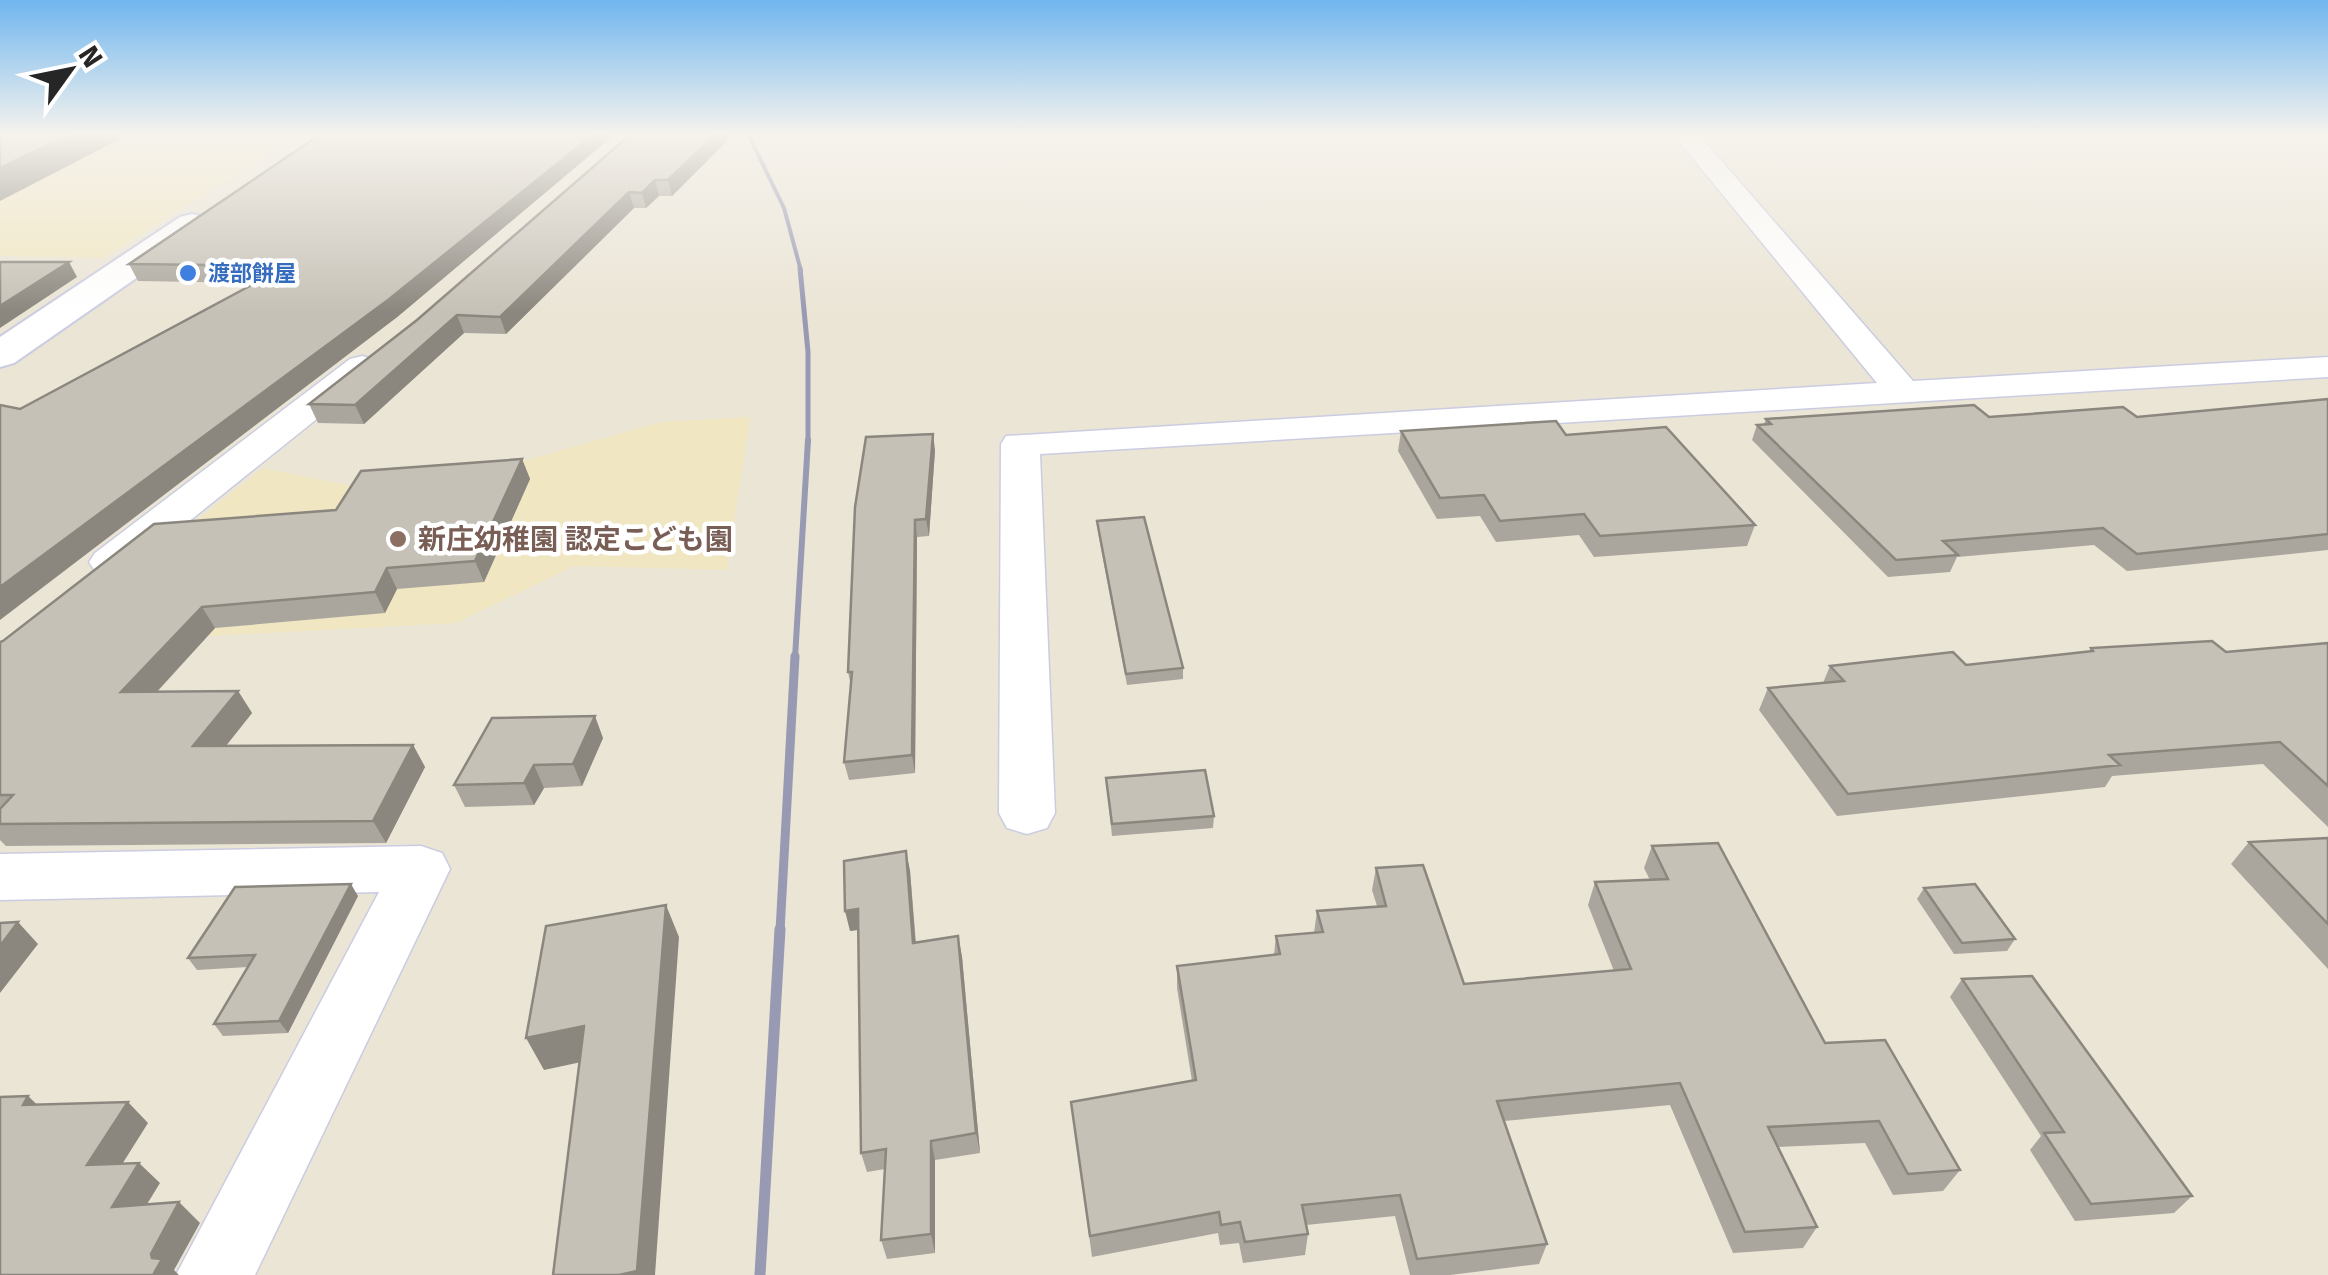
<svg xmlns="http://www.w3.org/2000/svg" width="2328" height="1275" font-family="'Fira Sans','Noto Sans JP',sans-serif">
  <rect width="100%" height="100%" fill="#ebe5d6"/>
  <path fill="#f0e7c2" d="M0,134H299L104,258L0,256Z
    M750,417L727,570L573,566L457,623L38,645L263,468L357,487L484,472L661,422Z"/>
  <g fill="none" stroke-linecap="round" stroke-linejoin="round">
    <defs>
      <path id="street" d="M1673,134H1698L1913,381L2328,357V377L1040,454L1055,813L1047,828L1027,834L1007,828L999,813L1001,444L1006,436L1877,383Z
        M362,356L374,359L379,366L374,373L127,571L111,575L95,571L89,562L95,553L350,359Z
        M421,846L442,853L450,869L255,1275H176L379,892L0,900V854Z"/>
      <path id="secondary" d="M192,214L204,217L208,224L204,231L14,363L0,367V337L180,217Z"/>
    </defs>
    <use href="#street" stroke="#cbcce2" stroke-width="3"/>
    <use href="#secondary" stroke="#cbcce2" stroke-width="4"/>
    <use href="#street" fill="#fff" fill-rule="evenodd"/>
    <use href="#secondary" fill="#fff" fill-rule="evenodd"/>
    <path stroke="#9899b3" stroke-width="4" d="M748,134L784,208L801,271"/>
    <path stroke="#9899b3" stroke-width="5" d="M800,268L808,352V442"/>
    <path stroke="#9899b3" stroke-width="6" d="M795,658L808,440"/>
    <path stroke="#9899b3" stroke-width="9" d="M780,931L795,656"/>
    <path stroke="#9899b3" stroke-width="11" d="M760,1275L780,929"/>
  </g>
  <path fill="#aaa69d" d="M321,134H615L396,318L20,409L256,283L138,281L129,264Z
    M631,134H734L672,196H659L646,208H634L506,334L464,333L364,424L318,423L309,404L417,320Z
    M2328,399V550L2127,571L2094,545L1957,557L1950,572L1888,577L1752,440L1757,425L1764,424L1766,419L2137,417Z
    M1401,431L1566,435L1755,525L1747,546L1594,557L1579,535L1496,542L1480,516L1437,519L1398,451Z
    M935,450L929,536L917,537L915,773L849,780L844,762L851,686L848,672Z
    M522,459L530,479L484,582L397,589L385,613L215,628L157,692L238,691L252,713L226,746L413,745L425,767L386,843L6,846L0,840V642L336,510Z
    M1097,521L1183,668V679L1127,685L1098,532Z
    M2328,643V827L2263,764L2112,776L2105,787L1837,816L1759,710L1768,688L1823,683L1830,666L1966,665L2089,651L2091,648L2226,652Z
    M603,738L582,786L544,788L534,805L465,807L454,785Z
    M1106,778L1214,816L1213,828L1112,836Z
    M2328,838V969L2231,864L2249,842Z
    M1652,846L1825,1043L1960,1170L1943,1191L1893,1195L1865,1143L1778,1147L1817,1227L1803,1248L1733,1253L1670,1105L1504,1121L1547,1244L1539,1264L1450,1275H1410L1395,1216L1306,1225L1308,1234L1305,1255L1243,1263L1239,1243L1220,1245L1218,1233L1092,1257L1071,1102L1192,1081L1177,988V966L1274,955L1276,936L1314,933L1317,911L1377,906L1372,890L1376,868L1464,984L1614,971L1588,905L1595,882L1650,880L1644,868Z
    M906,851L910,871L916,943L958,936L962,957L980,1153L935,1160V1253L887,1259L881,1240L885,1169L867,1172L861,1153L858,930L850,931Z
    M1924,888L2015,939L2007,951L1954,954L1917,899Z
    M358,896L288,1033L223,1036L214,1024L248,967L197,970L188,958Z
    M1962,979L2192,1196L2174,1213L2075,1221L2030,1150L2041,1136L1950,997Z"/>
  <path fill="#8b877f" d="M71,134H130L0,201V168Z
    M594,134H615L396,318L0,620V587Z
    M716,134H734L672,196L668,180Z
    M655,180L659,196L646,208L642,193Z
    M629,192L634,208L506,334L500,317Z
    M69,262L77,277L0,328V306Z
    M457,315L464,333L364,424L355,405Z
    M933,434L935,450L929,536L926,519Z
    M522,459L530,479L484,582L475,561Z
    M915,520L917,537L915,773L912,755Z
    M387,568L397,589L385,613L375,592Z
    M202,607L215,628L136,714L121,692Z
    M238,691L252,713L208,768L193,746Z
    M595,716L603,738L582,786L573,764Z
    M413,745L425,767L386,843L373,821Z
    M534,765L544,788L534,805L524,783Z
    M906,851L910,871L917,963L913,943Z
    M351,884L358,896L288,1033L279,1021Z
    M666,905L679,937L655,1275H619Z
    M858,909L863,929L850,931L845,911Z
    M18,922L38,944L0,993V946Z
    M958,936L962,957L980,1153L976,1133Z
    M584,1026L600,1058L544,1070L526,1038Z
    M28,1096L50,1117L23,1105Z
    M128,1102L148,1123L109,1185L87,1165Z
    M931,1141L935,1160V1253L931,1234Z
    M139,1163L160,1183L133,1227L112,1207Z
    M179,1202L200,1223L174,1270L179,1275H153L151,1254Z"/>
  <path fill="#c6c1b6" stroke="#8b877f" stroke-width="2.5" d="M0,134H71L0,168Z
    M321,134H594L388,300L0,587V405L20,409L287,266L129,264Z
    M631,134H716L668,180H655L642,193L629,192L500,317L457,315L355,405L309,404L417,320Z
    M0,262H69L0,306Z
    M2328,399V534L2137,554L2103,528L1943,541L1958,555L1896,560L1757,425L1771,424L1766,419L1974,405L1989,417L2123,407L2137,417Z
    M1556,421L1566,435L1666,427L1755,525L1600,536L1584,514L1500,521L1484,495L1440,498L1401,431Z
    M933,434L926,519L915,520L912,755L844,762L852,672H848L855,507L866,437Z
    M522,459L475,561L387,568L375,592L202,607L121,692L238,691L193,746L413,745L373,821L0,824V809L13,795H0V642L3,641L154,524L336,510L361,471Z
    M1144,517L1183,668L1126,674L1097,521Z
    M2212,641L2226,652L2328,643V786L2280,742L2109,755L2120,765L1848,794L1768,688L1844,681L1830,666L1953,652L1966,665L2093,651L2091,648Z
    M595,716L573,764L534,765L524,783L454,785L492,718Z
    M1205,770L1214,816L1112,824L1106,778Z
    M2328,838V924L2249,842Z
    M1718,843L1825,1043L1885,1040L1960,1170L1908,1174L1879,1121L1768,1127L1817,1227L1745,1232L1680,1083L1497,1101L1547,1244L1417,1259L1400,1195L1302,1205L1308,1234L1245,1242L1240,1222L1221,1225L1219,1212L1090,1236L1071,1102L1196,1080L1177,966L1280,954L1276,936L1323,932L1317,911L1386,906L1376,868L1423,865L1464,984L1631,969L1595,882L1668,879L1652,846Z
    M906,851L913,943L958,936L976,1133L931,1141V1234L881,1240L886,1149L861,1153L858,909L845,911L844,861Z
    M351,884L279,1021L214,1024L255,955L188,958L235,887Z
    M1975,884L2015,939L1962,943L1924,888Z
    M666,905L637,1271L619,1275H553L584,1026L526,1038L546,926Z
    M18,922L0,946V923Z
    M2032,976L2192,1196L2091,1204L2044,1133L2064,1132L1962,979Z
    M28,1096L23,1105L128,1102L87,1165L139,1163L112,1207L179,1202L151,1254L152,1258L162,1259L153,1275H0V1097Z"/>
  <linearGradient id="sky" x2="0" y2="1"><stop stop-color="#70b6ef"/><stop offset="0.43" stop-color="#f6f3ed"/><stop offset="1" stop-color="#f6f3ed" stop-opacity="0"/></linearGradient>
  <rect width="2328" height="312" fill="url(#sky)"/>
  <circle fill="#3f7fe0" stroke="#fff" stroke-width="4" cx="188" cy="273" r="10"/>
  <circle fill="#8d6e63" stroke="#fff" stroke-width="4" cx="398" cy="539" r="10"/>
  <g text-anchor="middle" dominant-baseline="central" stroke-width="9" stroke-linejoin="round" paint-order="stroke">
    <g font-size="22" font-weight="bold" fill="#366cbe" stroke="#fff" text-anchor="start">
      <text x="208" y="273">渡部餅屋</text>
    </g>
    <g font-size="28" font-weight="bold" fill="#785e54" stroke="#fff" text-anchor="start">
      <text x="418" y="539">新庄幼稚園 認定こども園</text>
    </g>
  </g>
  <g transform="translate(70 70) rotate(57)" stroke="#ffffff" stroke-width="8" paint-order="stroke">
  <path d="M0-8L18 38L0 25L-18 38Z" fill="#262626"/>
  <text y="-15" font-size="28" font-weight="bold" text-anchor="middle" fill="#262626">N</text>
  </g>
</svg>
